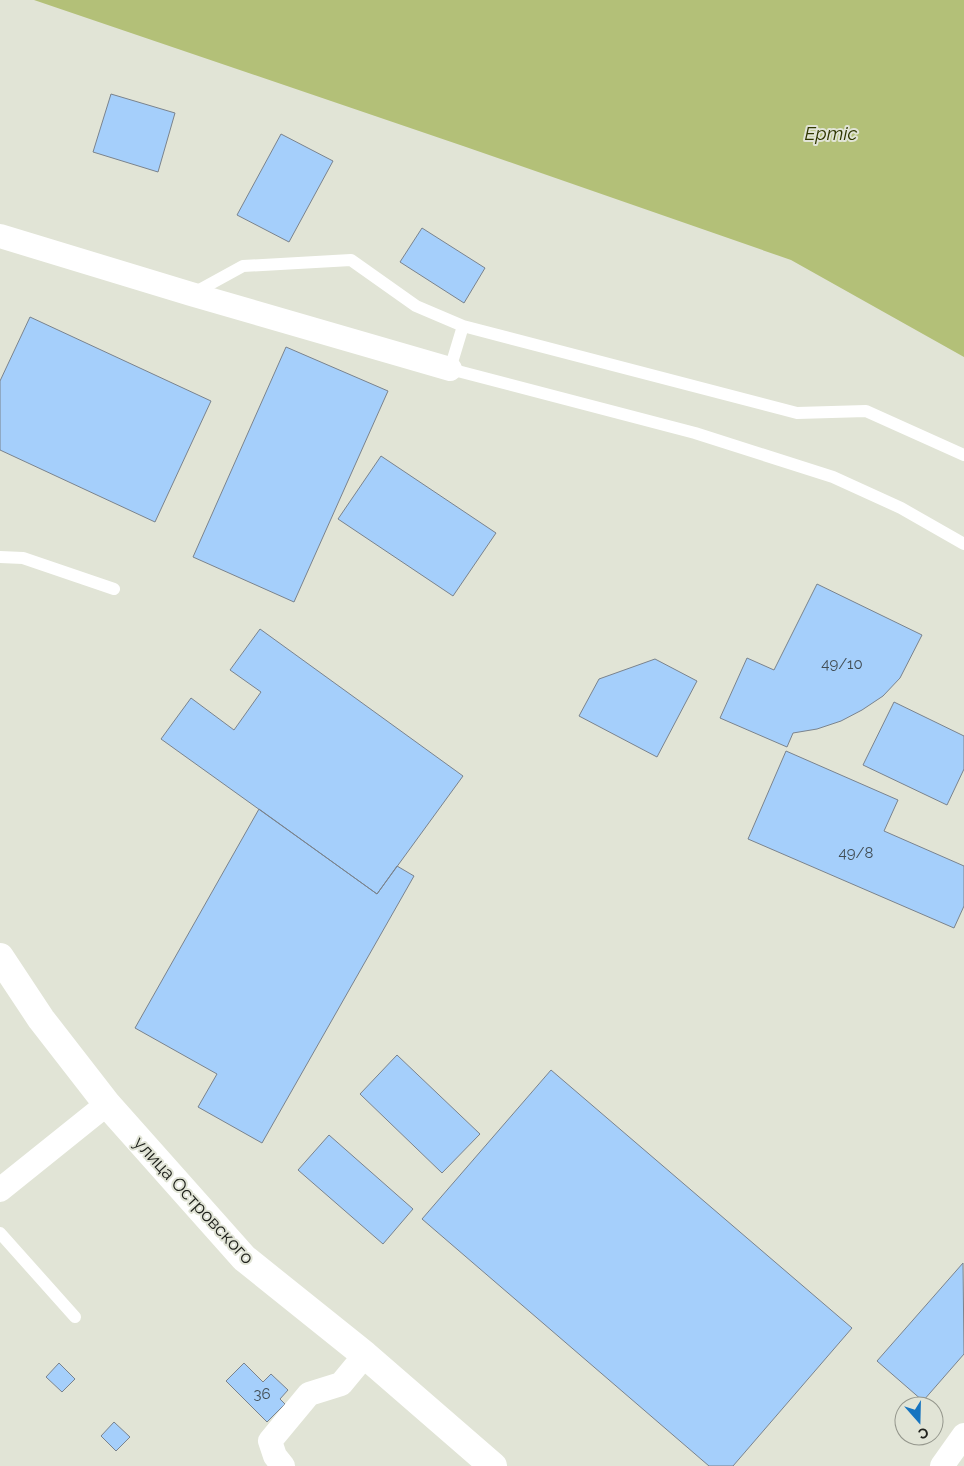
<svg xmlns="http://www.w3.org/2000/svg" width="964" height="1466" font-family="Raleway,sans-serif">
  <rect width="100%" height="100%" fill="#e1e4d6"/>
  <path fill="#b3c078" d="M34,0H964V357L791,260L466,147Z"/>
  <path fill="#a5cffb" stroke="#7a838d" d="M111,94L175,113L158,172L93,152Z
    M281,134L333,161L289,242L237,215Z
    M422,228L485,268L464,303L400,262Z
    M30,317L211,401L155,522L0,450V381Z
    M286,347L388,391L294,602L193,557Z
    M381,456L496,533L453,596L338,519Z
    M817,584L922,635L900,678L883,696L862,710L841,721L817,729L793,733L787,747L720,718L747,658L774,670Z
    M260,629L463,776L377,894L161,739L191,698L234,730L261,692L230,670Z
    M655,659L697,681L657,757L579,716L599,679Z
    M894,702L964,736V769L947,805L863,765Z
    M786,751L898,800L884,831L964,866V906L954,928L748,839Z
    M259,809L377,894L397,866L414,876L262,1143L198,1107L217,1074L135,1028Z
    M397,1055L480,1134L442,1173L360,1094Z
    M551,1070L852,1328L733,1466H709L422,1219Z
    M329,1135L413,1209L383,1244L298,1170Z
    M963,1263L964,1354L923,1401L877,1361Z
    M59,1363L75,1379L62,1392L46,1377Z
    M244,1363L263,1382L271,1374L288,1390L280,1399L285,1404L267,1422L226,1381Z
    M114,1422L130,1437L116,1451L101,1436Z"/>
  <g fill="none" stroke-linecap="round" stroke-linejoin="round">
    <path stroke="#fff" stroke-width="12" d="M192,294L243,266L351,260L416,306L463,326
      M964,455L866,411L797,413L463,326L450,369L695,433L833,477L901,508L964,544
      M0,557L23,558L114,589
      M0,1233L75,1317"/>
    <path stroke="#fff" stroke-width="24" d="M0,236L191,294L450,369
      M0,1190L107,1104
      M283,1466L275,1456L270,1441L309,1394L341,1384L365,1355
      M942,1466L964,1435"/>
    <path stroke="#fff" stroke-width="28" d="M0,957L41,1019L107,1104L244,1258L365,1355L493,1466"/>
  </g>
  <g text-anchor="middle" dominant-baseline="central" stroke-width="4" stroke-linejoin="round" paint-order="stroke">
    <g font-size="15" fill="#414d54">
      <text x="842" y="664">49/10</text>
      <text x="856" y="853">49/8</text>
      <text x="262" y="1394">36</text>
    </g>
    <g font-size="18" fill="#20221d" stroke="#e1e4d6">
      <text transform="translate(194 1200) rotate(47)">улица Островского</text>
    </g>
    <g font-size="19" font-style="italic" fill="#2f3600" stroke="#e1e4d6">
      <text x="831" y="133">Ертіс</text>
    </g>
  </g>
  <g transform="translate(919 1421) rotate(160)"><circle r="24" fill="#e1e4d6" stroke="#94968c"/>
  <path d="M0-4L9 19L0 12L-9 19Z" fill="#1674c0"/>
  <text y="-8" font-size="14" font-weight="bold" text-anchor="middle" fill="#20221d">С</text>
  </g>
</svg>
